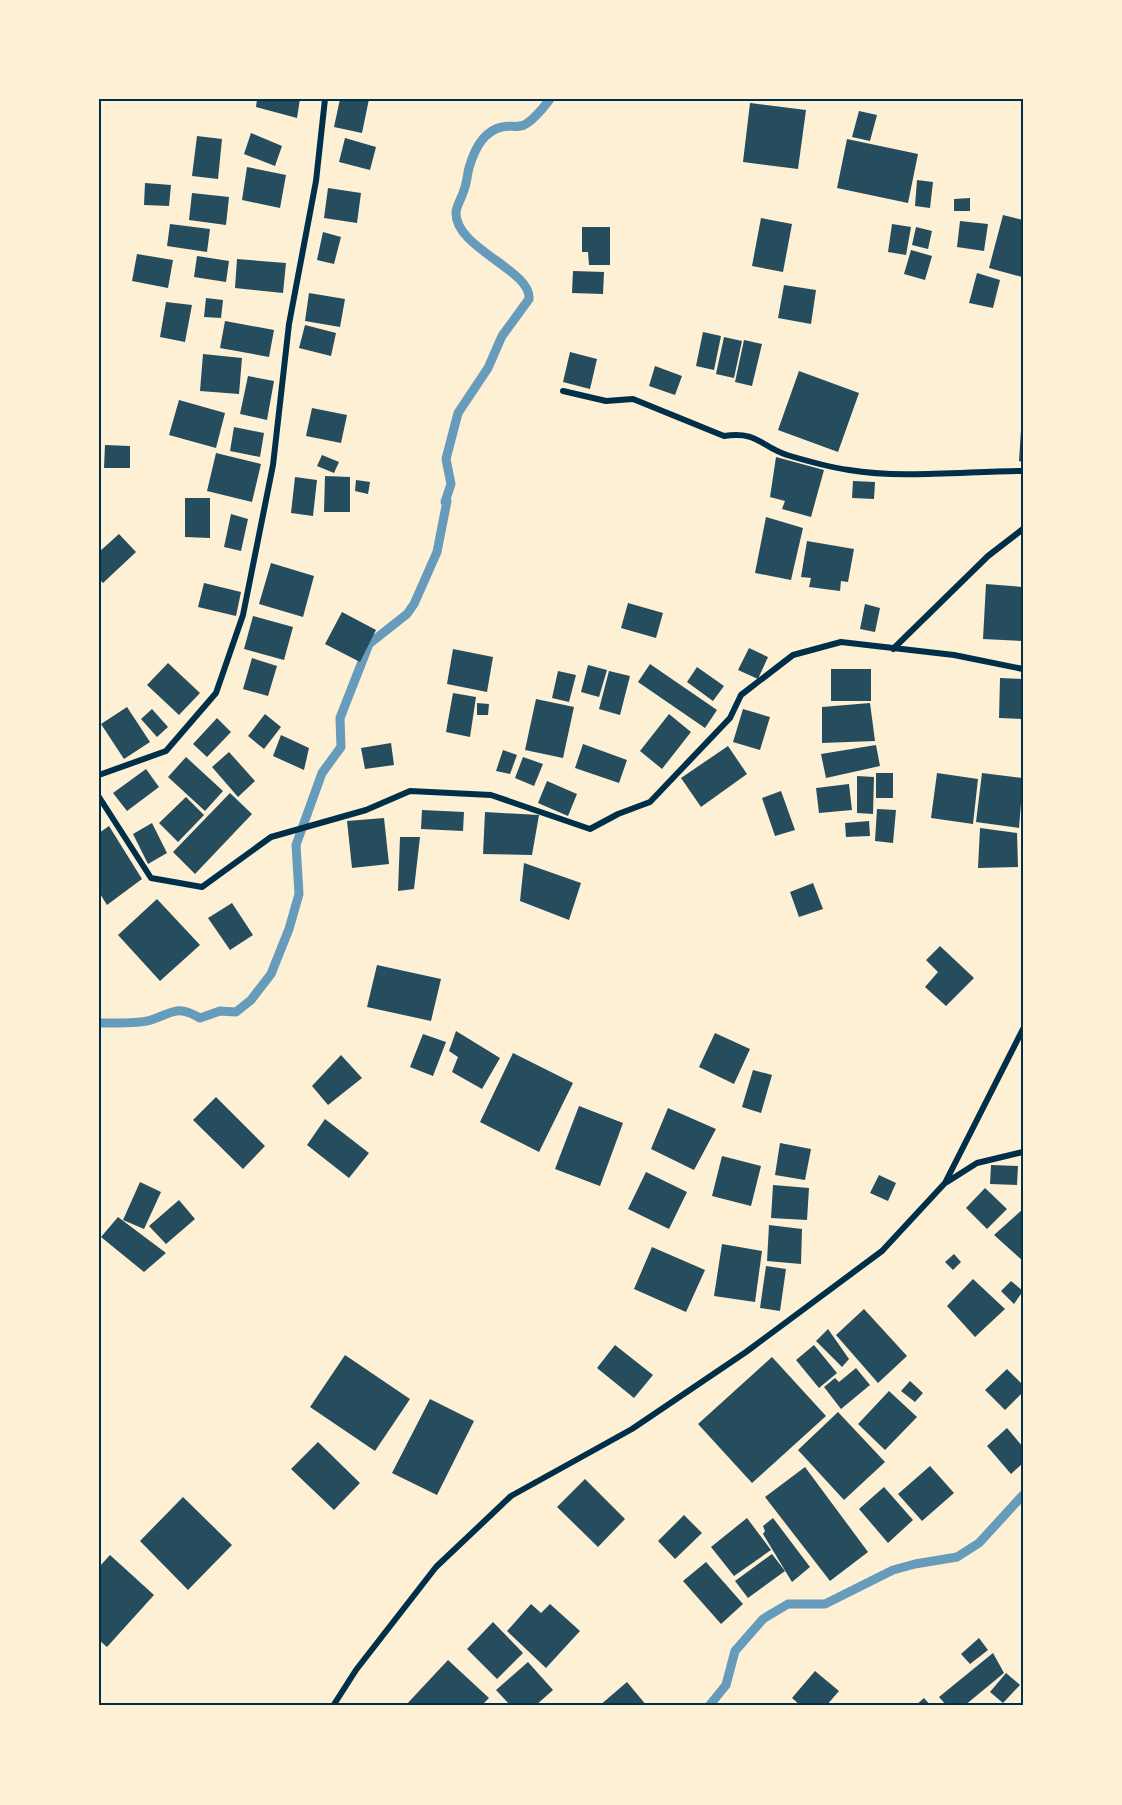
<svg xmlns="http://www.w3.org/2000/svg" width="1122" height="1805" font-family="Montserrat,sans-serif">
  <rect width="100%" height="100%" fill="#fdf0d5"/>
  <g fill="none" stroke-linecap="round" stroke-linejoin="round">
    <path stroke="#669bbc" stroke-width="9" d="M99,1023C112,1023 139,1024 151,1020C173,1013 176,1004 200,1018L220,1011L236,1012L251,1000L271,974L289,929L299,894L296,845L322,773L341,747L340,718L369,644L407,614L414,604L437,552L447,501L445,502L451,484L446,459L458,413L488,368L502,336L529,299C532,270 454,248 456,212C457,205 462,197 464,190C467,183 467,175 469,168C474,150 483,131 502,127C509,125 517,128 524,125C534,120 544,107 550,99
      M709,1706L726,1685L735,1651L763,1619L788,1604H825L893,1570L915,1564L957,1557L979,1543L1023,1495"/>
  </g>
  <path fill="#264d5e" d="M257,99H300L297,118L256,107Z
    M340,99H369L362,133L334,127Z
    M750,103L806,110L798,169L743,162Z
    M859,111L877,115L870,141L852,137Z
    M251,133L282,146L275,166L244,154Z
    M197,136L222,139L218,179L192,176Z
    M345,138L376,147L370,170L339,162Z
    M847,139L918,154L908,203L837,188Z
    M247,167L286,175L280,208L242,200Z
    M917,180L933,182L930,208L915,206Z
    M145,183L171,185L169,206L144,205Z
    M328,188L361,193L357,223L324,218Z
    M192,193L229,197L226,225L189,220Z
    M970,198V211H954V199Z
    M1003,215L1023,220L1022,277L989,268Z
    M761,218L792,224L783,272L752,266Z
    M960,221L988,224L984,251L957,247Z
    M170,224L210,229L207,252L167,246Z
    M892,224L911,227L906,255L888,252Z
    M582,227H610V265H589L588,252H582Z
    M916,227L932,231L928,249L912,245Z
    M323,232L341,237L334,264L317,260Z
    M911,250L932,256L925,280L904,274Z
    M137,254L173,260L168,288L132,281Z
    M197,256L229,261L226,282L194,277Z
    M237,259L286,263L283,293L235,288Z
    M573,271L604,272L603,294L572,293Z
    M977,273L1000,280L993,308L969,303Z
    M784,285L816,290L811,324L778,318Z
    M309,293L345,299L340,327L305,321Z
    M206,298L223,300L221,318L204,317Z
    M166,302L192,305L185,342L160,337Z
    M225,321L274,330L269,357L220,348Z
    M305,325L336,333L331,356L299,348Z
    M703,332L721,336L714,370L696,366Z
    M724,337L742,341L734,378L716,374Z
    M744,340L762,344L752,386L735,382Z
    M570,352L597,359L590,389L563,382Z
    M203,354L242,358L239,394L200,391Z
    M655,366L682,376L675,395L649,386Z
    M799,371L859,393L838,452L778,430Z
    M248,376L274,381L267,420L240,414Z
    M179,400L225,413L216,448L169,435Z
    M312,408L347,415L341,443L306,436Z
    M234,427L264,433L260,457L230,451Z
    M1021,430H1023V462L1019,461Z
    M105,445L130,446V468H104Z
    M216,453L261,464L252,502L207,491Z
    M322,455L339,462L334,473L317,466Z
    M776,457L824,470L811,517L782,509L785,501L770,497Z
    M325,476L350,477V512H324Z
    M295,477L317,480L313,516L291,513Z
    M356,480L370,482L368,494L355,491Z
    M853,481L875,482L874,499L852,498Z
    M185,498H210V538L185,537Z
    M231,514L248,519L241,551L224,547Z
    M766,517L803,528L791,580L755,573Z
    M119,534L136,552L103,583L99,579V552Z
    M807,541L854,549L848,582L841,581L840,591L809,587L811,578L801,577Z
    M271,563L314,576L303,617L259,604Z
    M204,583L241,592L236,616L198,607Z
    M986,584L1023,587V641L983,639Z
    M628,603L663,613L656,638L621,628Z
    M865,604L880,608L875,632L860,629Z
    M342,612L376,630L360,662L325,644Z
    M253,616L293,627L284,660L244,649Z
    M749,648L768,657L758,679L738,670Z
    M453,649L493,657L487,692L447,684Z
    M252,658L277,666L268,696L243,689Z
    M168,663L200,693L179,715L147,685Z
    M650,664L717,710L705,728L638,682Z
    M588,665L607,670L599,697L581,692Z
    M697,667L724,686L713,701L687,682Z
    M831,669H871V701H831Z
    M558,671L576,675L569,702L552,698Z
    M609,671L630,676L620,715L599,709Z
    M1000,678L1023,679V719L999,718Z
    M453,693L476,697L470,737L446,732Z
    M536,699L574,707L563,758L525,750Z
    M477,703L489,704L488,715H477Z
    M870,703L875,741L822,743V707Z
    M127,707L150,742L124,759L101,724Z
    M152,709L168,727L157,737L141,719Z
    M743,709L770,717L760,750L733,742Z
    M265,714L281,727L264,749L248,736Z
    M669,714L691,732L662,769L640,751Z
    M217,718L231,732L207,757L193,744Z
    M281,735L309,748L304,770L273,756Z
    M391,743L394,765L365,769L361,748Z
    M583,744L627,760L619,783L575,768Z
    M876,745L880,766L826,778L821,754Z
    M728,746L747,774L701,807L681,778Z
    M503,750L517,755L510,774L496,771Z
    M229,752L255,781L238,797L212,767Z
    M186,757L223,791L205,811L168,777Z
    M523,757L543,764L534,786L515,778Z
    M146,769L159,787L127,811L113,793Z
    M876,773H893V798H876Z
    M937,773L978,779L973,824L931,818Z
    M982,773L1023,778L1019,828L976,822Z
    M857,776L874,777L873,814L857,813Z
    M547,781L577,794L568,816L538,803Z
    M849,784L852,810L819,813L816,788Z
    M781,791L795,830L775,836L762,798Z
    M230,793L252,814L195,874L173,852Z
    M186,797L204,815L178,842L159,823Z
    M877,809L896,810L893,843L875,841Z
    M422,810L464,812L463,831L421,829Z
    M485,812L539,815L532,855L483,854Z
    M384,818L389,864L352,868L347,821Z
    M869,821L870,836L846,837L845,823Z
    M152,823L167,853L148,864L133,834Z
    M109,826L142,879L107,905L99,892V833Z
    M980,828L1017,833L1018,867L978,868Z
    M400,837H420L414,889L398,891Z
    M524,863L581,883L569,920L520,901Z
    M813,883L823,909L799,917L790,892Z
    M157,899L200,945L160,981L118,935Z
    M232,903L253,935L230,950L208,918Z
    M940,946L974,978L946,1006L925,987L938,972L926,960Z
    M377,965L441,979L431,1021L367,1007Z
    M456,1031L500,1058L482,1089L452,1072L458,1057L449,1051Z
    M715,1033L750,1049L734,1084L699,1067Z
    M423,1034L446,1042L433,1076L410,1067Z
    M513,1053L573,1083L539,1152L480,1122Z
    M341,1055L362,1078L328,1105L312,1086Z
    M753,1070L772,1075L761,1113L742,1107Z
    M216,1097L265,1146L243,1169L193,1120Z
    M579,1106L623,1123L600,1186L555,1169Z
    M668,1108L716,1129L694,1170L651,1149Z
    M325,1119L369,1153L349,1178L307,1145Z
    M780,1143L811,1149L805,1180L775,1175Z
    M722,1156L761,1166L751,1206L712,1196Z
    M991,1165L1018,1166L1017,1185L990,1184Z
    M646,1172L687,1192L669,1229L628,1209Z
    M879,1175L896,1183L888,1201L870,1193Z
    M140,1182L161,1192L144,1229L123,1220Z
    M773,1185L809,1188L807,1220L771,1218Z
    M985,1188L1007,1209L987,1229L966,1208Z
    M179,1200L195,1219L166,1244L149,1226Z
    M1023,1209V1261L994,1235Z
    M118,1217L166,1253L144,1272L101,1237Z
    M769,1225L802,1229L801,1264L767,1261Z
    M722,1244L762,1251L755,1302L714,1296Z
    M652,1247L705,1270L686,1312L634,1289Z
    M954,1254L961,1262L953,1270L945,1262Z
    M766,1266L786,1269L780,1311L760,1308Z
    M973,1279L1005,1309L975,1337L947,1306Z
    M1011,1281L1023,1291L1014,1304L1001,1291Z
    M864,1309L907,1356L878,1383L836,1335Z
    M828,1329L849,1359L842,1367L816,1341Z
    M615,1345L653,1375L634,1398L597,1368Z
    M814,1345L837,1373L819,1388L796,1360Z
    M345,1355L410,1399L375,1451L310,1407Z
    M772,1357L826,1416L752,1483L698,1424Z
    M856,1368L870,1385L841,1409L824,1387L835,1378L839,1382Z
    M1007,1369L1023,1385V1392L1005,1410L985,1390Z
    M910,1381L923,1393L915,1402L901,1391Z
    M889,1391L917,1417L885,1450L858,1424Z
    M430,1399L474,1421L437,1495L392,1473Z
    M838,1412L885,1462L844,1500L798,1450Z
    M1007,1428L1023,1447V1463L1011,1474L987,1446Z
    M318,1442L360,1483L334,1510L291,1469Z
    M930,1466L954,1493L922,1521L898,1494Z
    M805,1467L868,1552L830,1581L765,1497Z
    M585,1479L625,1519L598,1547L557,1507Z
    M884,1487L913,1520L888,1543L859,1509Z
    M183,1497L232,1545L188,1590L140,1541Z
    M684,1515L702,1533L675,1559L658,1541Z
    M747,1518L771,1550L734,1576L711,1547Z
    M773,1518L810,1567L792,1582L763,1534L765,1531L763,1526Z
    M772,1554L785,1571L748,1598L735,1581Z
    M110,1555L154,1595L107,1647L99,1640V1567Z
    M706,1562L743,1604L721,1624L683,1581Z
    M531,1604L541,1613L550,1604L580,1631L546,1668L507,1631Z
    M493,1622L523,1653L497,1679L467,1649Z
    M979,1638L988,1650L970,1664L961,1654Z
    M993,1653L1004,1673L964,1706H947L939,1697Z
    M448,1660L489,1698L481,1706H405Z
    M528,1662L553,1690L535,1706H511L496,1690Z
    M815,1671L839,1691L826,1706H801L792,1698Z
    M1006,1673L1020,1685L1003,1703L990,1692Z
    M627,1682L647,1706H599Z
    M924,1698L931,1706H915Z"/>
  <g fill="none" stroke-linecap="round" stroke-linejoin="round">
    <path stroke="#003049" stroke-width="6" d="M563,391L606,401L633,399L724,436C758,431 760,446 787,455C807,461 829,467 849,470C901,479 970,471 1023,471
      M893,649L988,556L1023,529
      M99,775L166,751L216,693L243,615L273,465L289,324L316,181L325,99
      M99,797L151,878L202,887L271,837L366,810L410,791L491,795L590,829L618,814L650,802L730,718L741,695L793,655L841,642L954,655L1023,669
      M947,1182L977,1163L1023,1152
      M333,1706L356,1670L436,1567L511,1496L632,1429L746,1352L882,1251L945,1183L1023,1029"/>
  </g>
  <rect width="1122" height="1805" fill="none" stroke="#fdf0d5" stroke-width="201"/>
  <rect x="100" y="100" width="922" height="1604" fill="none" stroke="#003049" stroke-width="2"/>
</svg>
